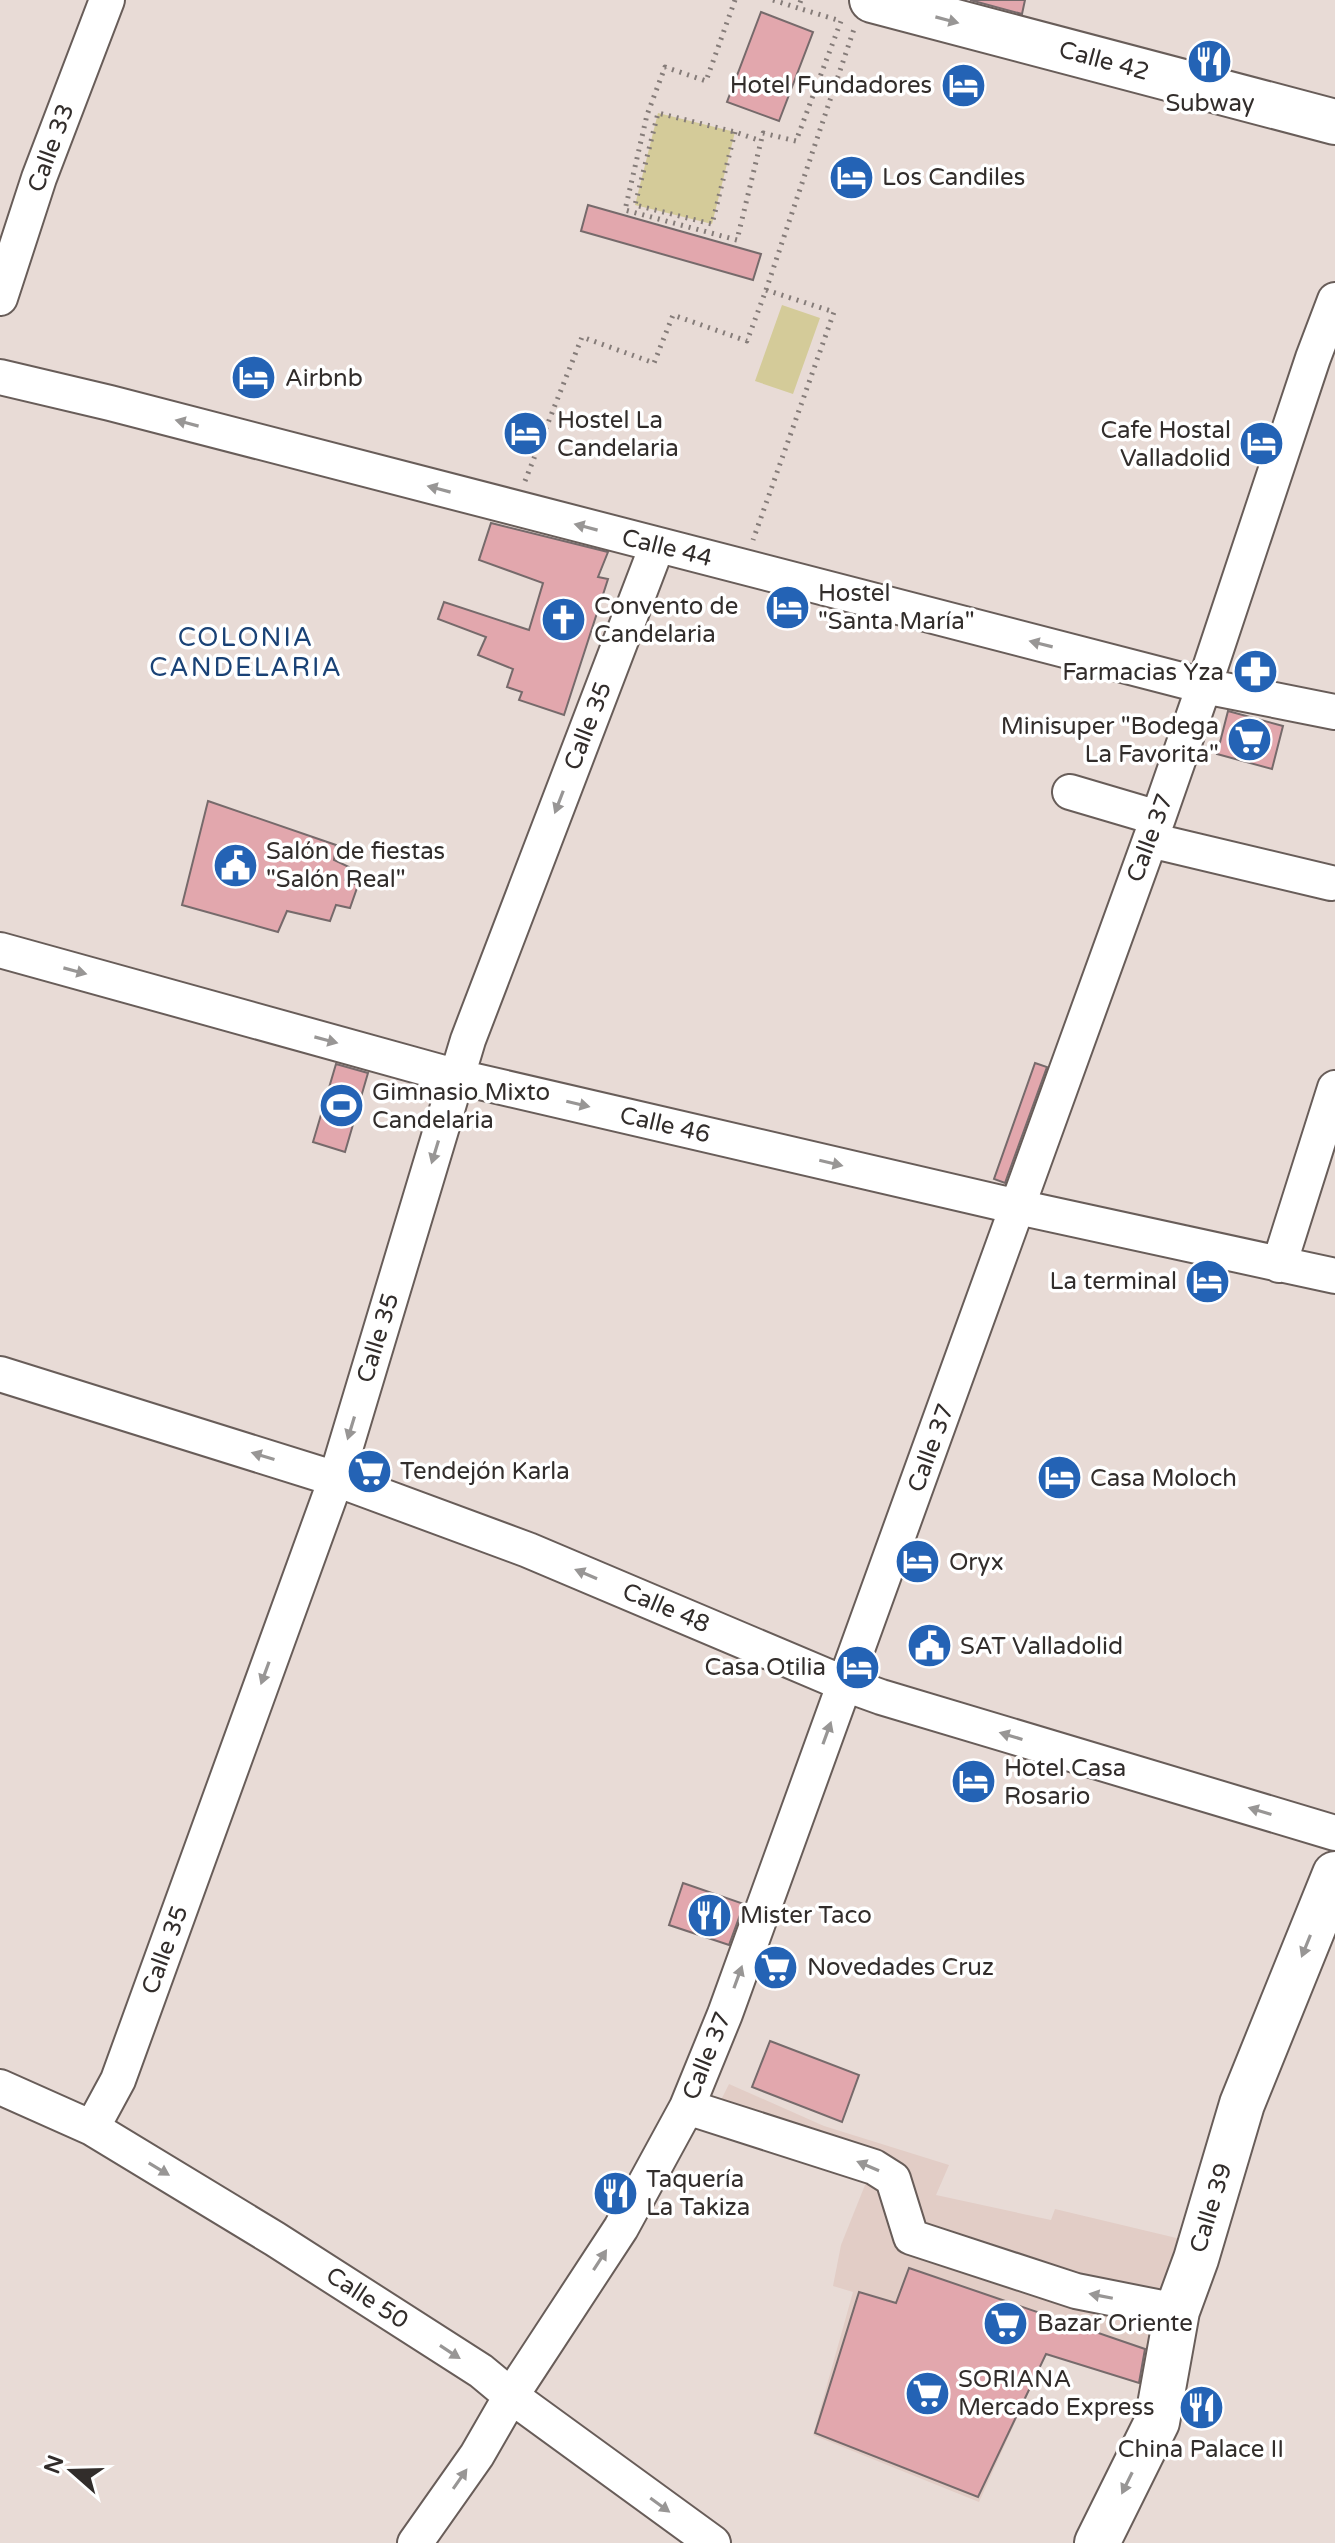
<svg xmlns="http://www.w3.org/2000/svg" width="1335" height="2543" font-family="'Varela Round',sans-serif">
  <rect width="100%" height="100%" fill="#e8dbd6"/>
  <path fill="#e2cdc6" d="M729,2084L824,2126L949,2165L936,2195L1051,2220L1055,2209L1189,2241L1149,2386L1046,2354L979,2502L813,2435L853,2292L833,2286L841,2245L871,2170L719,2104Z"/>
  <path fill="#d4cb99" d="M658,113L735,132L712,224L635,205Z
    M782,305L820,318L793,394L755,381Z"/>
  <path fill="#e2a7ad" stroke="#766a6b" stroke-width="2" d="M970,0H1025L1022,14Z
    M761,12L813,32L779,121L727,102Z
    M588,205L761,254L753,280L581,231Z
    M491,523L608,552L598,577L608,579L564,715L519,700L522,692L507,687L513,669L478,655L486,637L438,619L444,602L529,630L543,583L479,560Z
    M1228,711L1283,726L1272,769L1217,754Z
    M208,801L336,845L334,860L349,867L345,880L358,885L350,908L336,905L330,921L287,911L278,932L182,905Z
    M1035,1063L1047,1067L1005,1183L994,1179Z
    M336,1064L368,1073L345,1152L313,1142Z
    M363,1458L391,1468L388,1477L361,1467Z
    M683,1883L744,1904L729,1945L669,1925Z
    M770,2041L859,2075L842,2122L752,2087Z
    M909,2268L1145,2349L1139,2383L1046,2354L978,2497L815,2433L859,2292L896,2303Z"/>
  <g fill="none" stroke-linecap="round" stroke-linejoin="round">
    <defs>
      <path id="minor" d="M0,298L39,178L107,0
        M0,377L110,403L1204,686L1335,712
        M1070,792L1158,818
        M1150,840L1331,883
        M0,950L458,1077L1018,1207L1335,1276
        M1279,1265L1335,1088
        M0,1374L336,1479L528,1550L845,1684L881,1697L1335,1833
        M0,2087L92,2128L275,2239L481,2371L511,2396L713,2543
        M687,2107L874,2167L893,2179L911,2237L1076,2291L1177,2311
        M92,2128L118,2080L336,1479L468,1040L657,546
        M415,2543L477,2455L511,2396L621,2228L687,2107L725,2014L1158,818L1204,686L1313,358L1335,300"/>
      <path id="major" d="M872,0L1335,122
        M1097,2543L1157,2422L1177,2311L1196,2259L1242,2104L1335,1874"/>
    </defs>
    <use href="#minor" stroke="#685d59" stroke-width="38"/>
    <use href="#major" stroke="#685d59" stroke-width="48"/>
    <path stroke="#857c79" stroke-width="5" stroke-dasharray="2 6" stroke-linecap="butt" d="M735,0L706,81L665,67L647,115L625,210L737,240L763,133L796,141L841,21L798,8
      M773,0L798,8L801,0
      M735,132L712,224L635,205L658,113L735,132L761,141
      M766,290L854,29
      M525,481L582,337L654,363L673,315L747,341L766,290L834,312L753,540"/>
    <use href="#minor" stroke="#fff" stroke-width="34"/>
    <use href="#major" stroke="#fff" stroke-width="44"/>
  </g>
  <defs><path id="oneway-solid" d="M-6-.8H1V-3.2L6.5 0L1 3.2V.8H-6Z" transform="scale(2)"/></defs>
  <g fill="#989695">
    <use href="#oneway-solid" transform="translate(947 20) rotate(15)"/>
    <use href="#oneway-solid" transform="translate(187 423) rotate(-165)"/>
    <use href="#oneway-solid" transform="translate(439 489) rotate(-165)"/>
    <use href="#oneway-solid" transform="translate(586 527) rotate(-165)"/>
    <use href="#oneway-solid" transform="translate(1041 644) rotate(-166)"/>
    <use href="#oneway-solid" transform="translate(559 802) rotate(111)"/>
    <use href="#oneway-solid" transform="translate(75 971) rotate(15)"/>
    <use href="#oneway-solid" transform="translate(326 1040) rotate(15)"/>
    <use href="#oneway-solid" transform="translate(578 1104) rotate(13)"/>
    <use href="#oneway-solid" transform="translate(435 1152) rotate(107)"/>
    <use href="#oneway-solid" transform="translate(831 1163) rotate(13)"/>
    <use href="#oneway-solid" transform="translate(351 1428) rotate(107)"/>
    <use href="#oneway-solid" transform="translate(263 1456) rotate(-163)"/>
    <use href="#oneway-solid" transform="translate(586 1574) rotate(-157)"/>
    <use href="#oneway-solid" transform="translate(265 1673) rotate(110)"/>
    <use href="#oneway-solid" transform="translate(827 1733) rotate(-70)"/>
    <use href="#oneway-solid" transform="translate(1011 1736) rotate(-163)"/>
    <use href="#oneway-solid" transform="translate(1260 1811) rotate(-163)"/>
    <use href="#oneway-solid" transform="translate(1306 1946) rotate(112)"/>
    <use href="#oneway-solid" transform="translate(738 1977) rotate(-70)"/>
    <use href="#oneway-solid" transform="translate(868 2166) rotate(-157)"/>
    <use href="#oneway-solid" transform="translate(159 2169) rotate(31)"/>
    <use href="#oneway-solid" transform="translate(600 2260) rotate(-57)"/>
    <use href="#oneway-solid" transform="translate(1101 2296) rotate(-169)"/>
    <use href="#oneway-solid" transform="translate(450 2352) rotate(33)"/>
    <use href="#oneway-solid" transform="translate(460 2479) rotate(-55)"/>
    <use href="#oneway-solid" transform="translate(1127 2483) rotate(116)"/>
    <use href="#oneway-solid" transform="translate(660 2505) rotate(36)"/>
  </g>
  <defs>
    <symbol id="restaurant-disc" viewBox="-11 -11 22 22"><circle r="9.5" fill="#2463b5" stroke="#fff"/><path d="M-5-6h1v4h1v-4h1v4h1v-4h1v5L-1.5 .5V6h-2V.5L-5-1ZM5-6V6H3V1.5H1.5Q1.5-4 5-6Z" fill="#fff"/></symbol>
    <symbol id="hotel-disc" viewBox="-11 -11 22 22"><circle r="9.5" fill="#2463b5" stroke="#fff"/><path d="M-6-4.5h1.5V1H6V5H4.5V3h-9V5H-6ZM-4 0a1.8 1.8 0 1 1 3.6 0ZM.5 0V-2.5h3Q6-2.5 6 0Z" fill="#fff"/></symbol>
    <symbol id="church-disc" viewBox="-11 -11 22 22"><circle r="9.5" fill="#2463b5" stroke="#fff"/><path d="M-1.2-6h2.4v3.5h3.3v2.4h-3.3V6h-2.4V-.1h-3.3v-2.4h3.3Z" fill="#fff"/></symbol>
    <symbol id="pharmacy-disc" viewBox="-11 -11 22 22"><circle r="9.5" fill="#2463b5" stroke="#fff"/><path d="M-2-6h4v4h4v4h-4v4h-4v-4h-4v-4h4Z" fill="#fff"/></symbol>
    <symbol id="supermarket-disc" viewBox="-11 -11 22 22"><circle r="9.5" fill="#2463b5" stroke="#fff"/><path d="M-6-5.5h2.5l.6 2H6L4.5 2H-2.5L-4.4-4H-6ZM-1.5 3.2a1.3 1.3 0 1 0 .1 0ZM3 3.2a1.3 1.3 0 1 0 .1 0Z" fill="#fff"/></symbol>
    <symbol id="civic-disc" viewBox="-11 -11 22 22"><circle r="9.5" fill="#2463b5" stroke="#fff"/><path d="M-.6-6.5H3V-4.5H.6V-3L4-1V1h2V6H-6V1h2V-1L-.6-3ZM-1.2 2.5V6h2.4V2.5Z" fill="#fff"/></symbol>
    <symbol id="stadium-disc" viewBox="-11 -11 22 22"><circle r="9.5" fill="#2463b5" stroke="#fff"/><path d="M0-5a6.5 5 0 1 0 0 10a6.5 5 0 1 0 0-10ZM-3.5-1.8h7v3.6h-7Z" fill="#fff"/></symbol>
  </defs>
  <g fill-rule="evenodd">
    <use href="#restaurant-disc" x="1184" y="36" width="51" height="51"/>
    <use href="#hotel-disc" x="938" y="60" width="51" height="51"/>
    <use href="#hotel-disc" x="826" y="152" width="51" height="51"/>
    <use href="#hotel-disc" x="228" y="352" width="51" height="51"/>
    <use href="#hotel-disc" x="500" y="408" width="51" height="51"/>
    <use href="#hotel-disc" x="1236" y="418" width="51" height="51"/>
    <use href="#hotel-disc" x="762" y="582" width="51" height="51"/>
    <use href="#church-disc" x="538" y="594" width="51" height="51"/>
    <use href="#pharmacy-disc" x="1230" y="646" width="51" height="51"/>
    <use href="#supermarket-disc" x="1224" y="714" width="51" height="51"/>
    <use href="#civic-disc" x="210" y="840" width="51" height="51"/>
    <use href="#stadium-disc" x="316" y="1080" width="51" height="51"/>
    <use href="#hotel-disc" x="1182" y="1256" width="51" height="51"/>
    <use href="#supermarket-disc" x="344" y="1446" width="51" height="51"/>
    <use href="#hotel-disc" x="1034" y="1452" width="51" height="51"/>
    <use href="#hotel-disc" x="892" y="1536" width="51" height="51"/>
    <use href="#civic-disc" x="904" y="1620" width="51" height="51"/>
    <use href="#hotel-disc" x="832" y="1642" width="51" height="51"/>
    <use href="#hotel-disc" x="948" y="1756" width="51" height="51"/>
    <use href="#restaurant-disc" x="684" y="1890" width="51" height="51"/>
    <use href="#supermarket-disc" x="750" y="1942" width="51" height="51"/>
    <use href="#restaurant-disc" x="590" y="2168" width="51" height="51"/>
    <use href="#supermarket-disc" x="980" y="2298" width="51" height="51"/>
    <use href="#supermarket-disc" x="902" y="2368" width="51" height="51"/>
    <use href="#restaurant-disc" x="1176" y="2382" width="51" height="51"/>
  </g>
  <g text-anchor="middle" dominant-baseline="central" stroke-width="7" stroke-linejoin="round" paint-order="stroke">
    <g font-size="24" fill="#322d2b" stroke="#fff">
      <text transform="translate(1104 61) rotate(15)">Calle 42</text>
      <text transform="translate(51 148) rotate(-70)">Calle 33</text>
      <text transform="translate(667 548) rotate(14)">Calle 44</text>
      <text transform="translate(588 726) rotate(-69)">Calle 35</text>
      <text transform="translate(1150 838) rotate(-70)">Calle 37</text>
      <text transform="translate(665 1125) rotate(13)">Calle 46</text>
      <text transform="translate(378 1338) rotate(-73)">Calle 35</text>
      <text transform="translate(931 1448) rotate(-70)">Calle 37</text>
      <text transform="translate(666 1608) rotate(23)">Calle 48</text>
      <text transform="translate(165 1950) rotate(-70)">Calle 35</text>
      <text transform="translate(707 2056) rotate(-68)">Calle 37</text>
      <text transform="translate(1211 2208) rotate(-73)">Calle 39</text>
      <text transform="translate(367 2298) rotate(33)">Calle 50</text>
    </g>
    <g font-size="24" fill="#322d2b" stroke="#fff" text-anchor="start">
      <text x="932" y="85" text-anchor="end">Hotel Fundadores</text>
      <text x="1210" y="103" text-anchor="middle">Subway</text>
      <text x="882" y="177">Los Candiles</text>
      <text x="285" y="378">Airbnb</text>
      <text x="557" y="420">Hostel La<tspan x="557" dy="28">Candelaria</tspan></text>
      <text x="1231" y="430" text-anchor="end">Cafe Hostal<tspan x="1231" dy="28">Valladolid</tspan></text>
      <text x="818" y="593">Hostel<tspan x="818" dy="28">"Santa María"</tspan></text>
      <text x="594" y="606">Convento de<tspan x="594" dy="28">Candelaria</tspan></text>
      <text x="1224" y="672" text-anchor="end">Farmacias Yza</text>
      <text x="1219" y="726" text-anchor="end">Minisuper "Bodega<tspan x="1219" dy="28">La Favorita"</tspan></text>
      <text x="266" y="851">Salón de fiestas<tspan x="266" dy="28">"Salón Real"</tspan></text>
      <text x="372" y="1092">Gimnasio Mixto<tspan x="372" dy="28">Candelaria</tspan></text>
      <text x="1177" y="1281" text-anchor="end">La terminal</text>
      <text x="400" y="1471">Tendejón Karla</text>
      <text x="1090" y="1478">Casa Moloch</text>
      <text x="949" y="1562">Oryx</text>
      <text x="960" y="1646">SAT Valladolid</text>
      <text x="826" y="1667" text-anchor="end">Casa Otilia</text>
      <text x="1004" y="1768">Hotel Casa<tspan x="1004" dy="28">Rosario</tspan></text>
      <text x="740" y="1915">Mister Taco</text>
      <text x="807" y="1967">Novedades Cruz</text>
      <text x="646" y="2179">Taquería<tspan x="646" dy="28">La Takiza</tspan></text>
      <text x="1037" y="2323">Bazar Oriente</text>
      <text x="958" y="2379">SORIANA<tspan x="958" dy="28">Mercado Express</tspan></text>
      <text x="1201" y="2449" text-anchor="middle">China Palace II</text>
    </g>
    <g font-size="26" letter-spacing="2" fill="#1a4276" stroke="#fff">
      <text x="246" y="637">COLONIA<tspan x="246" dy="30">CANDELARIA</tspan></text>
    </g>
  </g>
  <g transform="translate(72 2471) rotate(290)" stroke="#ffffff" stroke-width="6" paint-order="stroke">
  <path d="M0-6L14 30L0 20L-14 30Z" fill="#322d2b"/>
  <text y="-12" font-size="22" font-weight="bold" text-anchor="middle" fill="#322d2b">N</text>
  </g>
</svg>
